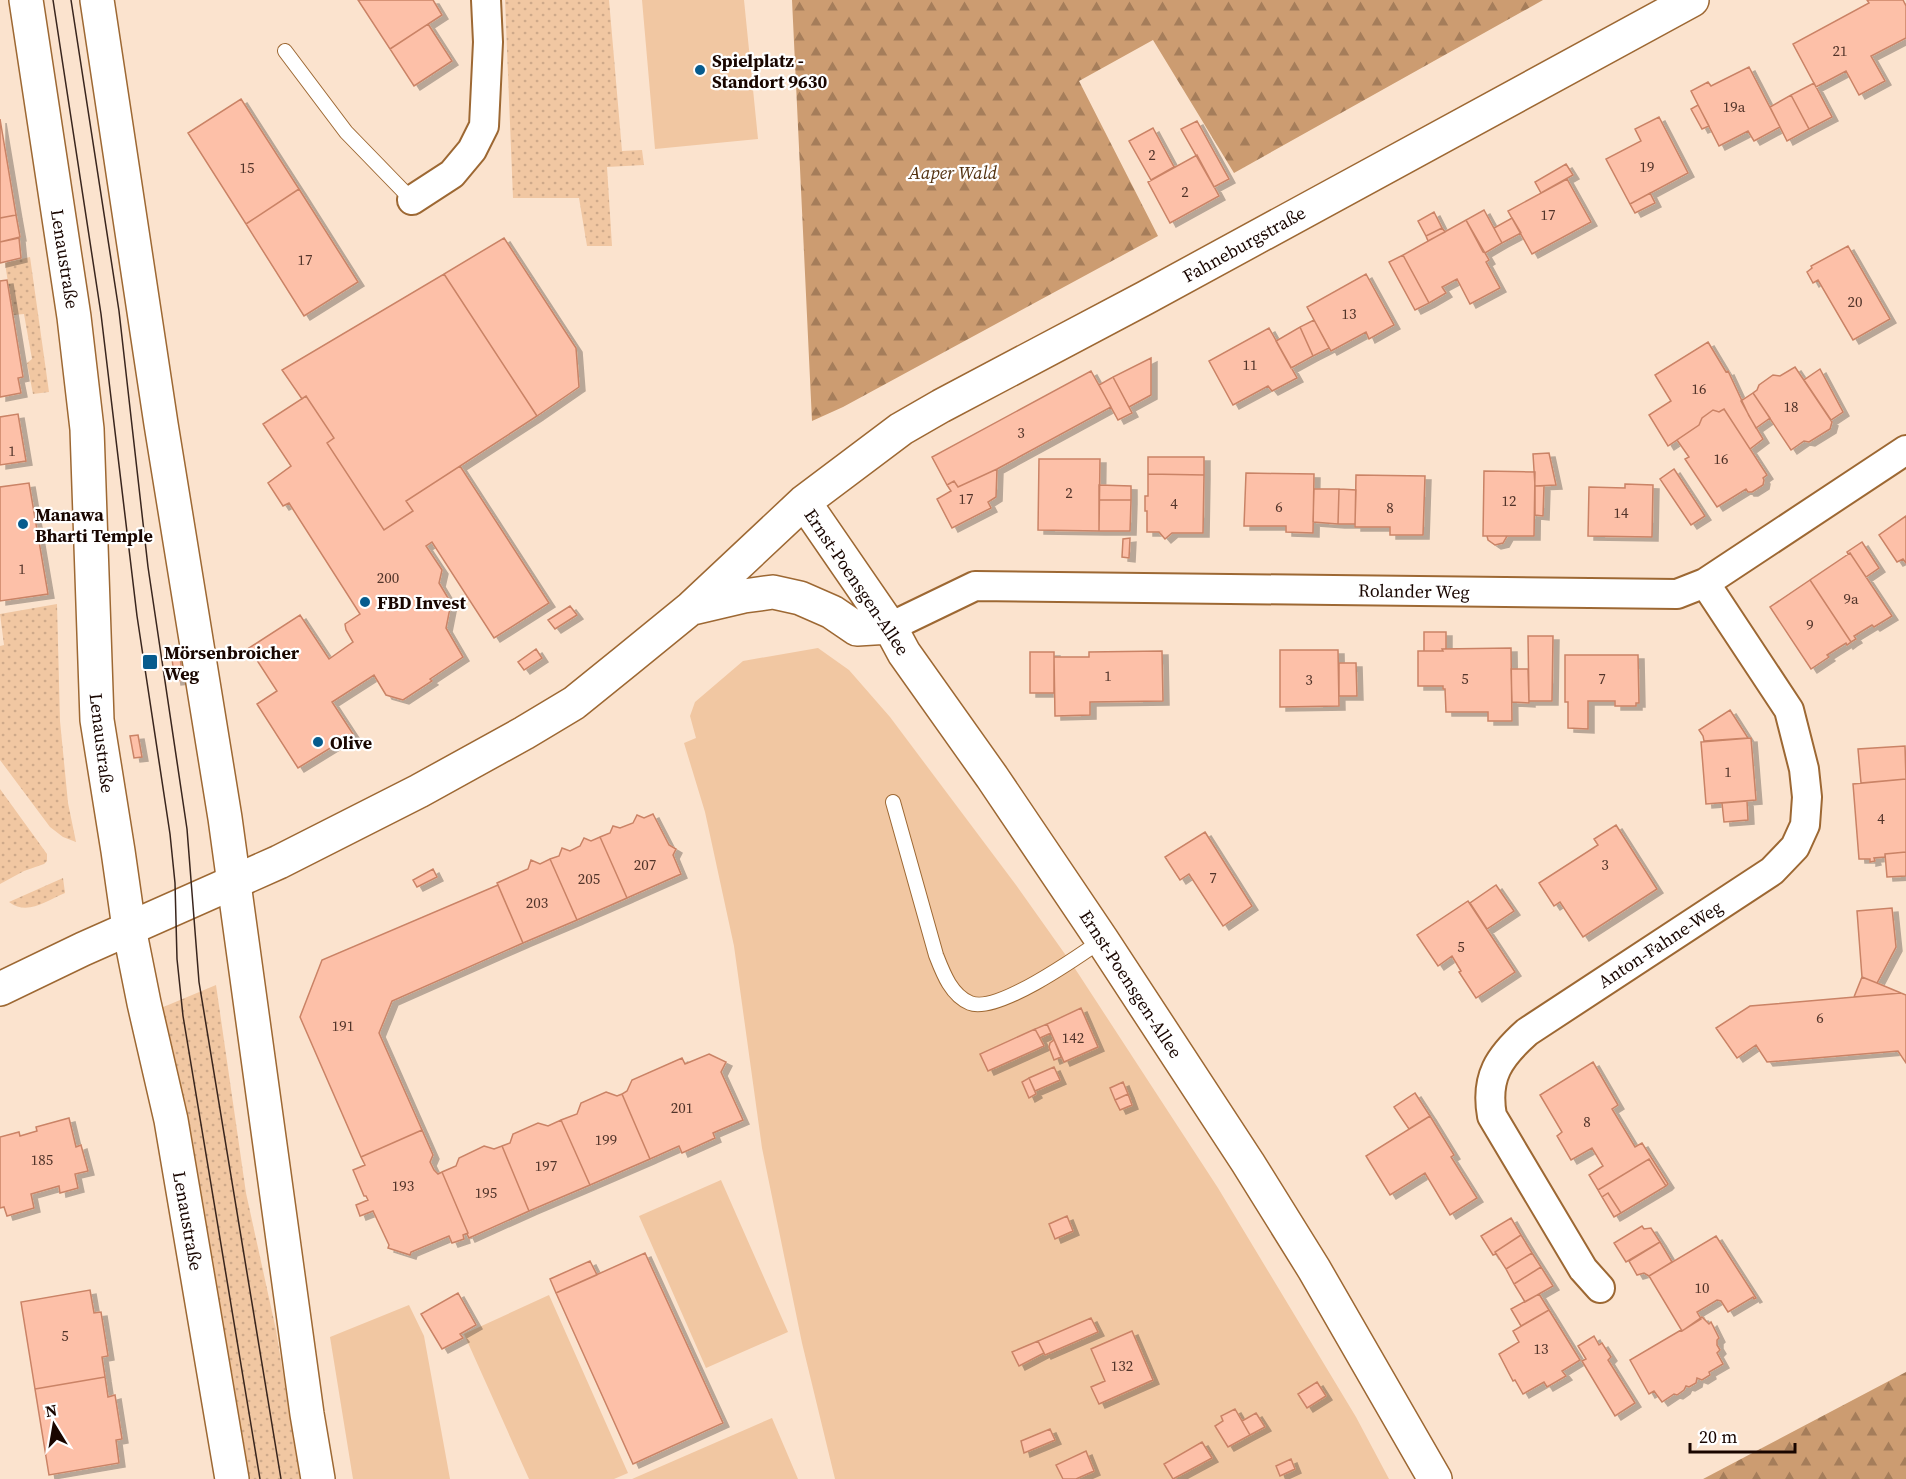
<svg xmlns="http://www.w3.org/2000/svg" width="1906" height="1479" font-family="'Source Serif 4',serif">
  <defs>
    <pattern id="grass-dots" width="8" height="8" patternUnits="userSpaceOnUse" patternTransform="scale(1.5)"><rect width="8" height="8" fill="#f1c7a2"/><path d="M2 2h.1M6 6h.1" fill="none" stroke="#cea98a" stroke-width="1.8" stroke-linecap="round"/></pattern>
    <pattern id="forest-firs" width="22" height="20" patternUnits="userSpaceOnUse" patternTransform="scale(1.5)"><rect width="22" height="20" fill="#cc9c71"/><path d="M5 1l3.5 6h-7zM16 11l3.5 6h-7z" fill="#a57d5a"/></pattern>
    <filter id="shadow"><feDropShadow dx="6" dy="4" stdDeviation="0" flood-color="#0004"/></filter>
  </defs>
  <rect width="100%" height="100%" fill="#fbe3ce"/>
  <path fill="url(#grass-dots)" d="M505,0H609L622,151L642,150L644,165L607,167L612,246H587L579,198H513Z
    M30,257L49,392L33,394L27,363L32,359L24,314L13,315L5,263Z
    M57,604L60,721L68,803L76,842L63,837L50,827L0,760V646L4,645L0,614Z
    M0,789L47,854V861L44,864L24,871L0,884Z
    M63,878L65,893C45,901 28,916 9,902Z
    M216,985L246,1193L276,1330L300,1479H249L206,1227L161,1008Z"/>
  <path fill="url(#forest-firs)" d="M792,0H1543L1234,173L1153,40L1079,81L1158,236L843,407L812,421Z
    M1906,1372V1479H1703Z"/>
  <path fill="#f1c7a2" d="M642,0H744L758,139L655,149Z
    M818,648L849,670L890,717L1016,885L1072,964L1218,1188L1356,1417L1389,1479H835L802,1343L762,1148L734,946L705,812L684,743L696,738L690,716L695,702L743,661Z
    M721,1180L788,1332L706,1368L639,1216Z
    M549,1295L628,1473L614,1479H529L464,1334Z
    M409,1305L424,1336L450,1479H353L330,1337Z
    M772,1418L798,1479H632Z"/>
  <path fill="#fdc0a8" stroke="#ca8366" stroke-width="1.5" filter="url(#shadow)" d="M358,0H433L442,15L390,49Z
    M1867,0H1903L1906,6V38L1871,56L1885,81L1859,95L1846,71L1816,87L1793,44L1869,3Z
    M428,24L452,61L414,86L390,49Z
    M1749,67L1780,127L1754,141L1748,131L1719,146L1691,91L1708,82L1711,86Z
    M1814,83L1832,117L1809,129L1791,95Z
    M1791,95L1809,129L1787,141L1770,107Z
    M241,99L299,189L246,224L188,133Z
    M1698,105L1709,126L1702,129L1691,109Z
    M1659,117L1688,173L1630,204L1606,159L1641,141L1635,129Z
    M0,119L16,215L0,218Z
    M1197,121L1229,179L1214,187L1181,129Z
    M1153,128L1174,167L1151,180L1129,141Z
    M1197,155L1219,196L1170,223L1148,182Z
    M1566,164L1573,175L1541,193L1535,182Z
    M1567,179L1591,222L1532,254L1508,211Z
    M299,189L358,282L304,316L246,224Z
    M1650,193L1655,203L1635,213L1630,204Z
    M1484,210L1502,243L1485,253L1483,252L1466,220Z
    M1434,212L1442,228L1426,236L1418,221Z
    M16,215L20,237L0,242V218Z
    M1512,218L1521,233L1502,243L1494,228Z
    M1466,220L1489,260L1486,262L1500,288L1470,304L1457,279L1442,287L1446,293L1429,303L1403,255Z
    M1442,228L1445,232L1428,241L1426,236Z
    M19,238L21,258L0,263V242Z
    M504,238L576,348L579,387L537,416L444,274Z
    M1848,246L1890,319L1853,340L1818,280L1813,283L1807,272L1812,268L1811,266Z
    M1403,255L1429,303L1415,310L1389,262Z
    M444,274L537,416L406,501L413,511L384,530L327,443L334,438L306,396L302,399L282,370Z
    M1366,274L1394,325L1369,339L1366,332L1331,351L1307,307Z
    M7,280L23,377L18,378L21,393L0,397V281Z
    M1314,320L1329,348L1313,356L1300,327Z
    M1300,327L1313,356L1291,368L1276,341Z
    M1269,328L1297,378L1272,391L1268,386L1233,405L1209,361Z
    M1708,342L1726,372L1728,371L1749,416L1763,439L1750,449L1724,409L1719,412L1713,410L1702,418L1699,425L1668,446L1649,415L1671,401L1655,375Z
    M1151,358V395L1129,407L1113,377Z
    M1795,367L1832,422L1830,429L1809,442L1804,441L1791,450L1753,393L1757,390L1759,385L1773,375L1780,376Z
    M1820,369L1843,412L1831,420L1804,380Z
    M1091,371L1111,407L997,469L958,487L954,481L947,485L932,457Z
    M1113,377L1132,413L1118,420L1099,385Z
    M1753,393L1770,418L1756,428L1741,401Z
    M306,396L334,438L327,443L384,530L413,511L406,501L460,466L549,603L494,638L432,542L426,546L442,570L439,583L451,603L446,628L463,657L430,679L432,681L403,700L386,695L374,675L332,702L353,734L298,768L257,704L277,691L249,648L300,615L329,659L353,642L346,630L345,624L360,614L289,503L283,506L268,483L291,466L263,424Z
    M1724,409L1767,475L1763,478L1764,480L1763,485L1752,492H1748L1746,489L1717,507L1685,459L1689,457L1677,440L1699,425L1702,418L1713,410L1719,412Z
    M18,414L26,461L0,465V417Z
    M1549,453L1556,485L1535,486L1533,454Z
    M1148,457H1204V475L1148,474Z
    M1039,459H1100L1099,531L1038,530Z
    M997,469L996,497L988,502L991,508L952,528L937,499L951,491L947,485L954,481L958,487Z
    M1674,469L1705,516L1691,525L1660,479Z
    M1484,471L1535,472L1534,536H1483Z
    M1246,473L1314,474L1313,533L1286,532V526H1244Z
    M1148,474L1204,475L1203,533H1172L1165,539L1159,532H1147V511H1145V496H1148Z
    M1356,475L1425,476L1423,535H1390V527H1355Z
    M29,483L48,594L0,601V487Z
    M1625,484L1653,485L1652,537L1588,536L1589,487L1625,488Z
    M1099,485L1131,486V500H1099Z
    M1535,486H1544L1543,516L1535,515Z
    M1314,489H1339L1338,524L1313,522Z
    M1339,489L1356,490L1355,524H1338Z
    M1099,500H1131L1130,531H1099Z
    M1906,516V563L1903,559L1897,562L1879,535Z
    M1487,536H1507L1503,543L1495,545L1488,540Z
    M1130,538L1129,558L1122,557L1123,539Z
    M1862,542L1879,568L1866,577L1850,553L1848,554L1847,552Z
    M1850,553L1892,616L1874,627L1872,625L1854,636L1856,639L1851,642L1810,580Z
    M1810,580L1851,642L1847,645L1846,643L1827,655L1829,657L1811,669L1770,607Z
    M570,606L577,615L555,629L548,620Z
    M1424,632H1446V649H1442L1443,651H1424Z
    M1528,636H1553L1552,701H1529Z
    M1511,648L1512,721H1488V712H1446L1445,689H1443V686H1418V651H1443L1442,649Z
    M536,649L542,658L524,670L518,662Z
    M1280,650H1338L1339,706L1280,707Z
    M1162,651L1163,701L1090,702V715L1055,716L1054,657H1089V652Z
    M1030,652H1054V693H1030Z
    M1565,655H1638L1639,703H1636V706H1615V701H1588V729L1568,728V702H1565Z
    M180,658L183,680L175,681L172,659Z
    M1339,663H1356L1357,696H1339Z
    M1511,669H1528L1529,703L1512,702Z
    M1730,710L1748,738L1704,741L1703,736L1699,730Z
    M138,735L142,757L134,758L130,736Z
    M1751,738L1756,800L1706,804L1701,742Z
    M1905,746L1906,779L1861,783L1858,749Z
    M1906,779V852L1885,854V857L1874,858L1875,861L1870,862V859H1859L1853,784Z
    M1747,801L1748,820L1724,822L1722,803Z
    M653,814L669,845L676,849L673,855L681,874L627,898L600,837L610,833L613,826L620,828L633,823L637,815L644,818Z
    M1616,825L1657,889L1583,937L1560,902L1554,906L1539,883L1598,845L1594,839Z
    M1205,832L1252,906L1223,926L1189,874L1180,880L1165,857Z
    M600,837L627,898L577,920L550,859L559,856L562,848L570,851L580,846L584,838L591,841Z
    M1906,852V876L1887,877L1885,854Z
    M550,859L577,920L523,943L497,883L528,869L531,860L540,864Z
    M433,869L437,877L417,887L413,880Z
    M498,885L523,943L392,1001L379,1033L422,1130L361,1157L300,1017L322,960Z
    M1496,885L1514,911L1487,929L1470,903Z
    M1468,901L1515,972L1476,998L1459,972L1461,971L1452,956L1438,966L1417,935Z
    M1892,908L1896,947L1877,983L1862,977L1857,911Z
    M1862,977L1877,983L1901,993L1854,997Z
    M1901,993L1906,995V1063L1898,1051L1767,1062L1756,1045L1737,1058L1716,1028L1750,1006Z
    M1081,1008L1098,1047L1064,1062L1047,1024Z
    M1047,1024L1051,1033L1040,1038L1035,1029Z
    M1035,1029L1044,1046L988,1071L980,1054Z
    M1054,1040L1061,1057L1054,1060L1049,1047L1050,1043Z
    M709,1054L726,1062L721,1072L743,1120L713,1133L715,1138L682,1153L679,1146L650,1159L622,1094L627,1091L632,1080L682,1058L685,1064Z
    M1593,1062L1618,1105L1612,1109L1635,1147L1642,1143L1668,1184L1666,1186L1649,1159L1598,1190L1589,1175L1603,1166L1592,1148L1571,1160L1557,1136L1562,1132L1540,1095Z
    M1054,1067L1060,1080L1035,1091L1029,1078Z
    M1029,1078L1036,1094L1029,1098L1022,1082Z
    M1123,1082L1128,1094L1115,1100L1110,1088Z
    M606,1092L617,1096L622,1094L650,1159L590,1185L561,1120L577,1114L581,1103Z
    M1415,1093L1430,1116L1409,1129L1394,1107Z
    M1128,1094L1132,1105L1120,1110L1115,1100Z
    M1430,1116L1454,1155L1451,1157L1477,1198L1450,1215L1425,1173L1390,1195L1366,1156Z
    M69,1118L76,1147L81,1145L88,1171L75,1174L78,1188L60,1193L59,1186L31,1194L34,1208L7,1216L4,1207L0,1208V1137L19,1132L20,1136L37,1131L36,1127Z
    M561,1120L590,1185L529,1211L502,1146L510,1143L513,1134L538,1123L548,1126Z
    M422,1130L433,1155L430,1162L434,1170L438,1174L442,1172L468,1233L463,1235L464,1239L452,1243L449,1236L411,1252L410,1255L388,1248L389,1245L373,1211L360,1216L356,1205L368,1200L366,1196H364L353,1170L365,1165L361,1157Z
    M484,1146L494,1149L502,1146L529,1211L469,1238L467,1234L468,1233L442,1172L456,1166L459,1158Z
    M1649,1159L1666,1186L1621,1213L1608,1193L1602,1197L1598,1190Z
    M1608,1193L1621,1213L1614,1217L1602,1197Z
    M1067,1216L1073,1231L1055,1239L1049,1224Z
    M1511,1218L1521,1235L1495,1252L1496,1254L1493,1255L1481,1236Z
    M1642,1226L1644,1229L1651,1228L1660,1242L1626,1262L1614,1243Z
    M1521,1235L1532,1253L1506,1269L1495,1252Z
    M1716,1236L1756,1298L1754,1299L1753,1297L1728,1312L1721,1301L1717,1300L1697,1312L1701,1319L1682,1331L1649,1276Z
    M1660,1242L1672,1262L1649,1276L1644,1273L1637,1275L1629,1261Z
    M645,1253L723,1423L633,1464L556,1293Z
    M1532,1253L1541,1267L1514,1284L1506,1269Z
    M590,1261L597,1275L556,1293L550,1279Z
    M1541,1267L1553,1286L1525,1302L1514,1284Z
    M90,1290L94,1313L101,1312L108,1356L102,1357L105,1377L35,1389L21,1302Z
    M458,1293L476,1325L460,1334L463,1338L442,1349L421,1314Z
    M1539,1294L1549,1310L1521,1326L1511,1309Z
    M1549,1310L1580,1360L1562,1371L1566,1376L1547,1387L1544,1382L1523,1394L1515,1380L1513,1381L1499,1354L1519,1342L1513,1331Z
    M1702,1317L1709,1324L1711,1322L1719,1338L1717,1340V1345L1720,1350L1717,1353L1723,1364L1709,1372L1710,1375L1702,1380L1697,1378L1696,1383L1689,1387L1686,1386L1684,1390L1677,1395L1674,1394L1662,1402L1654,1391L1649,1394L1630,1360L1681,1330L1682,1331Z
    M1091,1318L1098,1332L1045,1355L1038,1341Z
    M1132,1331L1153,1380L1099,1404L1091,1387L1105,1381L1091,1349Z
    M1594,1336L1599,1345L1602,1343L1611,1357L1608,1360L1635,1403L1615,1416L1582,1361L1586,1359L1578,1346Z
    M1038,1341L1044,1353L1019,1366L1012,1352Z
    M105,1377L108,1397L115,1395L122,1439L116,1440L119,1463L49,1475L35,1389Z
    M1317,1382L1326,1396L1307,1408L1298,1394Z
    M1235,1409L1250,1435L1228,1447L1215,1426L1223,1421L1221,1416Z
    M1256,1413L1265,1427L1250,1435L1242,1421Z
    M1050,1429L1055,1440L1024,1453L1021,1441Z
    M1202,1442L1212,1458L1173,1479L1164,1464Z
    M1086,1451L1094,1471L1076,1479H1063L1056,1465Z
    M1291,1459L1295,1469L1280,1476L1276,1466Z"/>
  <g fill="none" stroke-linecap="round" stroke-linejoin="round">
    <defs>
      <path id="service" d="M285,51L346,132L412,200
        M893,802L936,955C943,973 951,995 970,1003C997,1014 1079,956 1102,940"/>
      <path id="minor" d="M412,200L452,174L472,150L484,126L488,42L486,0
        M890,627L975,586L1677,594L1705,583L1906,450
        M1600,1288L1583,1269L1492,1116C1485,1077 1499,1057 1527,1032L1772,871L1795,847L1805,825L1807,797L1804,769L1789,710L1705,583"/>
      <path id="tertiary" d="M804,502L890,627L904,653L992,777L1102,940L1248,1163L1314,1269L1435,1479
        M693,608L744,596L773,592L800,598L832,612L857,629L890,627
        M0,989L83,949L279,862L419,791L524,733L574,703L626,661L691,608L804,502L901,429L941,406L1145,298L1692,0"/>
      <path id="secondary" d="M26,0L74,317L87,429L97,720L118,851L129,928L144,1003L171,1120L232,1479
        M97,0L161,424L225,818L307,1414L318,1479"/>
    </defs>
    <use href="#service" stroke="#9d6833" stroke-width="16"/>
    <use href="#minor" stroke="#9d6833" stroke-width="32"/>
    <use href="#tertiary" stroke="#9d6833" stroke-width="36"/>
    <use href="#secondary" stroke="#9d6833" stroke-width="36"/>
    <use href="#service" stroke="#fff" stroke-width="14"/>
    <use href="#minor" stroke="#fff" stroke-width="28"/>
    <use href="#tertiary" stroke="#fff" stroke-width="33"/>
    <use href="#secondary" stroke="#fff" stroke-width="33"/>
    <path stroke="#39251d" stroke-width="1.5" d="M53,0L101,314L137,616L170,834L175,883L177,959L183,1016L260,1479
      M71,0L119,311L148,567L187,829L199,982L281,1479"/>
  </g>
  <g fill="#075c8e" stroke="#fff" stroke-width="2">
    <circle cx="700" cy="70" r="6"/>
    <circle cx="23" cy="524" r="6"/>
    <circle cx="365" cy="602" r="6"/>
    <rect x="142" y="654" width="16" height="16" rx="3"/>
    <circle cx="318" cy="742" r="6"/>
  </g>
  <g text-anchor="middle" dominant-baseline="central" stroke-width="4.5" stroke-linejoin="round" paint-order="stroke">
    <g font-size="15" fill="#52342a">
      <text x="1840" y="50">21</text>
      <text x="1734" y="106">19a</text>
      <text x="1152" y="154">2</text>
      <text x="1647" y="166">19</text>
      <text x="247" y="167">15</text>
      <text x="1185" y="191">2</text>
      <text x="1548" y="214">17</text>
      <text x="305" y="259">17</text>
      <text x="1855" y="301">20</text>
      <text x="1349" y="313">13</text>
      <text x="1250" y="364">11</text>
      <text x="1699" y="388">16</text>
      <text x="1791" y="406">18</text>
      <text x="1021" y="432">3</text>
      <text x="12" y="450">1</text>
      <text x="1721" y="458">16</text>
      <text x="1069" y="492">2</text>
      <text x="966" y="498">17</text>
      <text x="1509" y="500">12</text>
      <text x="1174" y="503">4</text>
      <text x="1279" y="506">6</text>
      <text x="1390" y="507">8</text>
      <text x="1621" y="512">14</text>
      <text x="22" y="568">1</text>
      <text x="388" y="577">200</text>
      <text x="1851" y="598">9a</text>
      <text x="1810" y="624">9</text>
      <text x="1108" y="675">1</text>
      <text x="1465" y="678">5</text>
      <text x="1602" y="678">7</text>
      <text x="1309" y="679">3</text>
      <text x="1728" y="771">1</text>
      <text x="1881" y="818">4</text>
      <text x="645" y="864">207</text>
      <text x="1605" y="864">3</text>
      <text x="1213" y="877">7</text>
      <text x="589" y="878">205</text>
      <text x="537" y="902">203</text>
      <text x="1461" y="946">5</text>
      <text x="1820" y="1017">6</text>
      <text x="343" y="1025">191</text>
      <text x="1073" y="1037">142</text>
      <text x="682" y="1107">201</text>
      <text x="1587" y="1121">8</text>
      <text x="606" y="1139">199</text>
      <text x="42" y="1159">185</text>
      <text x="546" y="1165">197</text>
      <text x="403" y="1185">193</text>
      <text x="486" y="1192">195</text>
      <text x="1702" y="1287">10</text>
      <text x="65" y="1335">5</text>
      <text x="1541" y="1348">13</text>
      <text x="1122" y="1365">132</text>
    </g>
    <g font-size="18" font-weight="bold" fill="#190600" stroke="#fff" text-anchor="start">
      <text x="712" y="60">Spielplatz -<tspan x="712" dy="21">Standort 9630</tspan></text>
      <text x="35" y="514">Manawa<tspan x="35" dy="21">Bharti Temple</tspan></text>
      <text x="377" y="602">FBD Invest</text>
      <text x="164" y="652">Mörsenbroicher<tspan x="164" dy="21">Weg</tspan></text>
      <text x="330" y="742">Olive</text>
    </g>
    <g font-size="18" font-style="italic" fill="#52310f" stroke="#fff">
      <text x="953" y="172">Aaper Wald</text>
    </g>
    <g font-size="18" fill="#190600" stroke="#fff">
      <text transform="translate(1244 244) rotate(-29)">Fahneburgstraße</text>
      <text transform="translate(65 259) rotate(81)">Lenaustraße</text>
      <text transform="translate(857 582) rotate(56)">Ernst-Poensgen-Allee</text>
      <text transform="translate(1414 591) rotate(1)">Rolander Weg</text>
      <text transform="translate(102 743) rotate(83)">Lenaustraße</text>
      <text transform="translate(1660 944) rotate(-33)">Anton-Fahne-Weg</text>
      <text transform="translate(1131 984) rotate(57)">Ernst-Poensgen-Allee</text>
      <text transform="translate(188 1221) rotate(80)">Lenaustraße</text>
    </g>
  </g>
  <g transform="translate(54 1425) rotate(349)" stroke="#ffffff" stroke-width="4.5" paint-order="stroke">
  <path d="M0-4.5L10 22L0 15L-10 22Z" fill="#190600"/>
  <text y="-9" font-size="16" font-weight="bold" text-anchor="middle" fill="#190600">N</text>
  </g>
  <path d="M1690 1443v9h105v-9" fill="none" stroke="#190600" stroke-width="3"/>
  <text x="1699" y="1443" font-size="18" fill="#190600" stroke="#ffffff" stroke-width="4.5" paint-order="stroke">20 m</text>
</svg>
